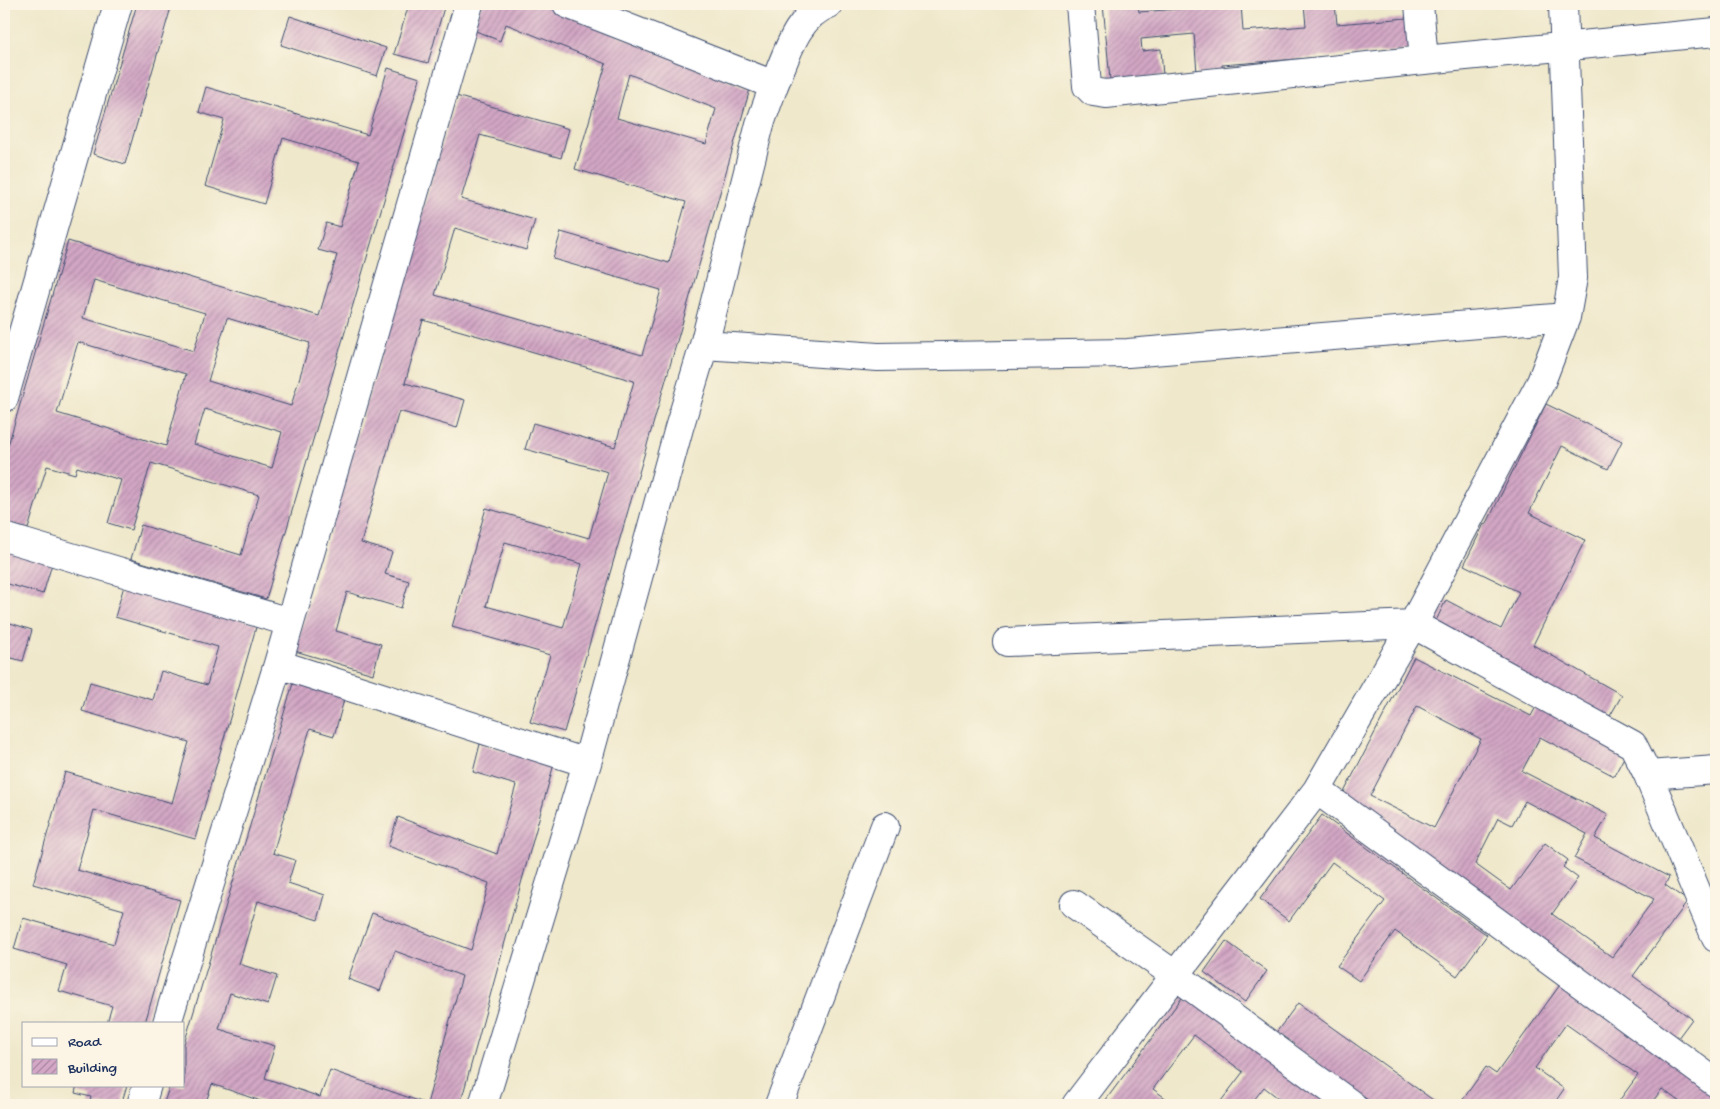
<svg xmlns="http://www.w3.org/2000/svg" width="1720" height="1109" font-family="'Gochi Hand',sans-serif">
  <defs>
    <pattern id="building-hatch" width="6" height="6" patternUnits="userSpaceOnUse" patternTransform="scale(1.25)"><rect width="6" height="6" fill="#d3a7c5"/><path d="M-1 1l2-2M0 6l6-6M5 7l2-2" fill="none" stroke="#aa88a3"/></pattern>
  </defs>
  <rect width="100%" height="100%" fill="#fcf5e5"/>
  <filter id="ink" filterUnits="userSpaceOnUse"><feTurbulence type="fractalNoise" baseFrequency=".02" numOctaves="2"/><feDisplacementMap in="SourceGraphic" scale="10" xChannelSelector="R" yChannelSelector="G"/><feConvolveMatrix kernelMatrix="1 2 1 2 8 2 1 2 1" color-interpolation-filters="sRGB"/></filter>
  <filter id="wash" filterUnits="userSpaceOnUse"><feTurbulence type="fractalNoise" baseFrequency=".0096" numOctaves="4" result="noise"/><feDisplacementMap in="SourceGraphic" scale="20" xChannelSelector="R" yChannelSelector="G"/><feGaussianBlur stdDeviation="1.12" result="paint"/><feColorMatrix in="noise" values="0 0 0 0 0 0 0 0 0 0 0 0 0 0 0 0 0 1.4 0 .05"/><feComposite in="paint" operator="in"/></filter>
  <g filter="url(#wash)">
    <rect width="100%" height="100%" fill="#efe8cb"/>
    <g id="blocks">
      <path fill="url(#building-hatch)" fill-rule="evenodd" d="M137,4H172L125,164L93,154Z
        M409,4H445L428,63L394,54Z
        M482,4H540L750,89L564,732L530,722L550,655L452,627L486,508L589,538L608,472L525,449L533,423L615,447L634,381L423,320L405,383L465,400L457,428L399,411L361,543L392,552L385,574L409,581L401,608L347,592L336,631L381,644L373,674L295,651L456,96L569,129L561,158L480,135L461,199L535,220L526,250L455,228L435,295L642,355L661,290L553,259L561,232L669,263L686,202L575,169L606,64L506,24L500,41L471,29ZM629,74L716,109L706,144L617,118ZM505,542L582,564L563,628L486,606Z
        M1103,4H1138L1139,12L1217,6L1216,4H1241L1243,31L1306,26L1304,4H1335L1337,24L1407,18L1410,50L1222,65V71L1197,73L1194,34L1141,39L1142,51L1161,49L1163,76L1110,80Z
        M290,16L386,48L377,76L281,45Z
        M388,68L420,78L266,599L131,559L141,525L241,555L259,495L151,463L131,530L108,523L121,480L77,467L75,474L47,466L28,529L4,522V459L68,241L319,316L337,255L318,250L326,223L340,227L359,161L283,138L264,204L205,186L224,120L199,112L206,87L368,135ZM94,280L205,313L194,351L83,318ZM227,318L310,343L291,406L208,381ZM78,342L186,374L166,446L57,413ZM205,409L282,432L272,468L194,444Z
        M1546,404L1622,441L1608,469L1562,446L1529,513L1585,540L1533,645L1622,695L1606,723L1432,629L1446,600L1501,629L1519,592L1464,565L1484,524L1486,525Z
        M4,550L52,564L43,594L8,584L4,597Z
        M124,586L257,624L195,839L94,810L77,870L180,900L145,1023H107L112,1006L59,991L67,965L14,949L23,918L114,944L124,910L33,884L65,772L172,803L189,742L82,711L90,682L153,700L161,671L207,685L218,647L115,617Z
        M4,621L32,630L23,661L4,656Z
        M1414,657L1531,716L1539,701L1629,748L1614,776L1540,737L1522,771L1608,815L1595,838L1669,877L1665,885L1688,901L1633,976L1692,1019L1675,1042L1341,798ZM1417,706L1481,739L1434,828L1370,796ZM1525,801L1587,834L1574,858L1654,899L1612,957L1552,914L1578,878L1563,867L1568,860L1545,843L1511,890L1475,864L1498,818L1512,825Z
        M294,680L345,696L334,736L310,729L273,853L295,860L288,883L325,895L318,920L258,901L239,964L277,976L268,1005L230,993L219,1029L275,1046L265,1078L320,1097L330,1070L427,1104L462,976L395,951L380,991L348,979L372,913L471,950L489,883L388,846L398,817L497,854L516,785L473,772L480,744L554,764L460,1105H272L212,1084L205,1105H163L170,1085H184V1044Z
        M1322,815L1487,935L1457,976L1395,931L1359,981L1337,966L1385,901L1332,862L1289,921L1260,899Z
        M1226,941L1267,971L1245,1002L1204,972Z
        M1562,982L1716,1092V1105H1684L1662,1089L1650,1105H1616L1638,1075L1566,1024L1535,1068L1564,1089L1553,1105H1459L1486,1067L1496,1074Z
        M1187,991L1341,1105H1287L1264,1087L1250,1105H1218L1243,1072L1194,1035L1153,1089L1175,1105H1102Z
        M1298,1003L1440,1105H1375L1275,1034Z
        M77,1085H127L121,1105H89L91,1097L75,1093Z"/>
    </g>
  </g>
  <g filter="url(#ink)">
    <use href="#blocks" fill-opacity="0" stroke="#3b4b6e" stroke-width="1"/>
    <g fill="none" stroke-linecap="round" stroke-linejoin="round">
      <defs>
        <path id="minor" d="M1080,4L1087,86L1093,92L1106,94L1424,60L1716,32
          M1419,4L1424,60
          M774,85C787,55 796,16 829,4
          M704,345L878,357L1128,353L1566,317
          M4,398L118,4
          M4,537L289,622
          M1007,642L1413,624L1633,745L1648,775L1716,938
          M278,664L587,763
          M1648,775L1716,770
          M1317,790L1716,1083
          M1074,904L1175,975L1352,1105
          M167,1023L278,664L469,4
          M141,1105L147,1085
          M483,1105L587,763L679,428L704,345L760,124L774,85L567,4
          M779,1105L885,826
          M1076,1105L1317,790L1413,624L1541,382L1566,317L1573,278L1563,4"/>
      </defs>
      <use href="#minor" stroke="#3b4b6e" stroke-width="30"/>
      <use href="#minor" stroke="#fff" stroke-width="28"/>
    </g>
  </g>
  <rect width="1720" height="1109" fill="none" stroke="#fcf5e5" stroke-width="20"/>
  <rect x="22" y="1022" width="162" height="65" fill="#fcf5e5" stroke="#a2a6af"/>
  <rect x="32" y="1038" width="25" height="8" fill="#ffffff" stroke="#a2a6af"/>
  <text x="68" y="1046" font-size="15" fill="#1b2f5e">Road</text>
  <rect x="32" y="1059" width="25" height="15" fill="url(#building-hatch)" stroke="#a2a6af"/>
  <text x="68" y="1072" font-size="15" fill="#1b2f5e">Building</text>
</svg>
